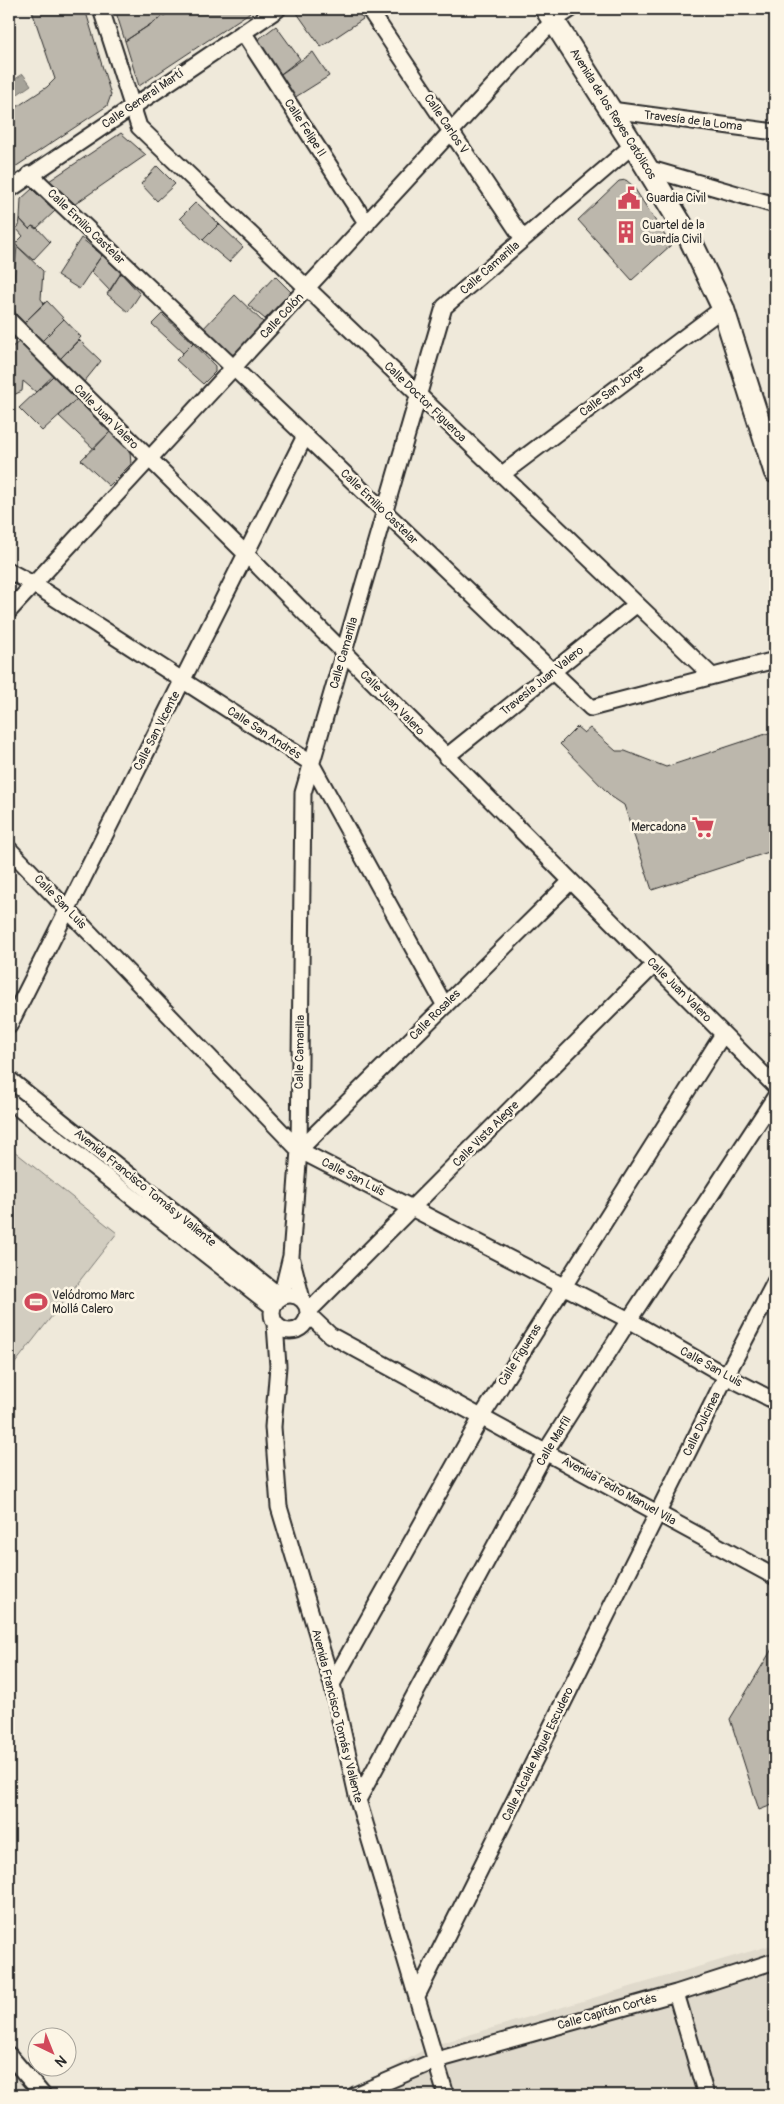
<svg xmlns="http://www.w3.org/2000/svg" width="784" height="2104" font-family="Pangolin,sans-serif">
  <rect width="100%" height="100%" fill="#efe9da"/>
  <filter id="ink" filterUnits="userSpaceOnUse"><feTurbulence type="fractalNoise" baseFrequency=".02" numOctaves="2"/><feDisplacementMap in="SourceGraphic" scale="10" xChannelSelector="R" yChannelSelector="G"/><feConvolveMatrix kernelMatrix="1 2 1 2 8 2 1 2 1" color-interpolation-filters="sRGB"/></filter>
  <g filter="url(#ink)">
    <path fill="#e0dacc" d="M775,1944V2095H348L428,2047Z
      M9,2060L41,2095H9Z"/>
    <path fill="#d2cdc0" stroke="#7e7c76" d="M9,1147L117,1233L9,1371Z"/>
    <path fill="#a6a399" stroke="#75736d" d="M23,74L31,85L9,100V83Z"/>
    <path fill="#bcb7ac" stroke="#2b2b2b" d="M39,9H85L111,95L107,106L9,171V112L47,87L55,79L32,11Z
      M115,9H174L125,41Z
      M174,9H255L139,86L125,41Z
      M303,9H356L363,19L321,47L297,13Z
      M276,26L300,59L278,76L258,48L260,38Z
      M313,52L329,76L294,98L278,76Z
      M121,133L146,155L75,204L49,181Z
      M157,166L175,184L157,201L141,184Z
      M626,180L633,186L671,245L632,280L578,220L619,181Z
      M32,189L55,211L36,229L32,226L29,229L20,219L21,199Z
      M196,202L219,224L203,240L180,218Z
      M20,219L29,229L32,226L37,228L50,242L33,260L15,244L23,236L16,228L19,226Z
      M219,224L243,247L229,262L203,240Z
      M81,238L102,255L79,289L57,275Z
      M17,246L43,271L41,299L44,303L24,323L16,314L12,304Z
      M102,255L121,273L110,291L91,271Z
      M121,273L140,294L128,312L107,294Z
      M275,276L291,292L265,319L248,305Z
      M235,295L265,324L236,354L225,355L201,331Z
      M47,301L64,319L42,341L24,323Z
      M162,314L193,343L183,353L152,324Z
      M64,319L81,337L60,359L42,341Z
      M79,340L101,361L84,382L60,359Z
      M19,342L53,376L36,392L23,381L22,391L9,397V349Z
      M193,343L215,366V372L203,384L176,360Z
      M53,376L77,399L42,431L19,408Z
      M77,399L110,432L94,449L59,416Z
      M110,432L130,452L131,464L109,486L81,460Z
      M577,727L584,733L590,728L616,751H625L666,767L775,731V850L652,890L624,805L612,797L560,744Z
      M775,1644V1804L759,1810L730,1719Z"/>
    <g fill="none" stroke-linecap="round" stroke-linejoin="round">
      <defs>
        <path id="street" d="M101,9L139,127L712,676
          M369,9L523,239
          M243,32L367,224
          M611,110L775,132
          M647,168L775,205
          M30,174L591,708L775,660
          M9,190L278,9
          M9,320L246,554L775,1086
          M501,475L723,308
          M9,571L33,584L311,763L445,1006
          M9,611L553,21L571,9
          M446,757L637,604
          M9,849L299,1150L629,1320L726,1376L775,1401
          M9,1026L305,436
          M9,1079L281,1297L291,1256L299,1150L303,793L444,307L633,145
          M9,1101L273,1307
          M299,1150L571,881
          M292,1260L302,1299
          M272 1313a18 18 0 1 1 36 0a18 18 0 1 1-36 0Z
          M308,1312L654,965
          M308,1314L330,1335L775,1577
          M275,1324L278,1366L273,1427L279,1507L332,1684L358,1800L446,2095
          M332,1684L482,1416L723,1034
          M358,1800L546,1451L629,1320L775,1097
          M676,1993L706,2095
          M417,1996L726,1376L775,1282
          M9,2055L43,2095
          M355,2095L437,2060L676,1993L775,1961"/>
        <path id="secondary" d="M546,9L633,145L689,237L723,308L775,472"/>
      </defs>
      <use href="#street" stroke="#2b2b2b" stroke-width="19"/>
      <use href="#secondary" stroke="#2b2b2b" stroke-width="25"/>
      <use href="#street" stroke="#fcf5e5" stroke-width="15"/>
      <use href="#secondary" stroke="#fcf5e5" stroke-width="21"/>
    </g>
  </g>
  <defs>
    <symbol id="civic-bare" viewBox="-9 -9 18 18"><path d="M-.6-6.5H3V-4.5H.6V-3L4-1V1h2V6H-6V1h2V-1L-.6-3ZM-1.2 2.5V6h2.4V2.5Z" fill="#d1495b" stroke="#fcf5e5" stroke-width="2.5" paint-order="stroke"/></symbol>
    <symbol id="building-bare" viewBox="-9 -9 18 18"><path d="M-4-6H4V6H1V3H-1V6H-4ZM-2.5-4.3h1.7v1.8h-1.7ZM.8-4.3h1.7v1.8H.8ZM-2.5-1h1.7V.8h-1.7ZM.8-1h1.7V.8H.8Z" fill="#d1495b" stroke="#fcf5e5" stroke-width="2.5" paint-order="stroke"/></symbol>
    <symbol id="supermarket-bare" viewBox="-9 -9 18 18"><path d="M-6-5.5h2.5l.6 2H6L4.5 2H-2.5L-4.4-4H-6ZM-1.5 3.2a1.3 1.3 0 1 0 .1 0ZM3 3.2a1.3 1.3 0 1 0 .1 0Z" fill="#d1495b" stroke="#fcf5e5" stroke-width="2.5" paint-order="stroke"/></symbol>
    <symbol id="stadium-bare" viewBox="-9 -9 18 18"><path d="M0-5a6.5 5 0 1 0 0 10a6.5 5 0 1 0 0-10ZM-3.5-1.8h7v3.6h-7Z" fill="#d1495b" stroke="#fcf5e5" stroke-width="2.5" paint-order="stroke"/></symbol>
  </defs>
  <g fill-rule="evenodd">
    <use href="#civic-bare" x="613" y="182" width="32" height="32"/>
    <use href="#building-bare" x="610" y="216" width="32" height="32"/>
    <use href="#supermarket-bare" x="687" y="811" width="32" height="32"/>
    <use href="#stadium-bare" x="20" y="1286" width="32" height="32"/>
  </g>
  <g text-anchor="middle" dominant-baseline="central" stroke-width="5" stroke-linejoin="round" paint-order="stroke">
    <g font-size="12" fill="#2b2b2b" stroke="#fcf5e5">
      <text transform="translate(143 99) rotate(-34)">Calle General Martí</text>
      <text transform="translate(613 114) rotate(58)">Avenida de los Reyes Católicos</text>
      <text transform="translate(693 121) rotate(7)">Travesía de la Loma</text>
      <text transform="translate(446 124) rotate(56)">Calle Carlos V</text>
      <text transform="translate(305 128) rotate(57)">Calle Felipe II</text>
      <text transform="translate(86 227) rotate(44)">Calle Emilio Castelar</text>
      <text transform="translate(490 268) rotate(-41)">Calle Camarilla</text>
      <text transform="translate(282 316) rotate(-47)">Calle Colón</text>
      <text transform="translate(612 391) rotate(-37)">Calle San Jorge</text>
      <text transform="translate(425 402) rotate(44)">Calle Doctor Figueroa</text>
      <text transform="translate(106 417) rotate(45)">Calle Juan Valero</text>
      <text transform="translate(379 507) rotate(44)">Calle Emilio Castelar</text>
      <text transform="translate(344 653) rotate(-74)">Calle Camarilla</text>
      <text transform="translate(542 681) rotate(-39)">Travesía Juan Valero</text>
      <text transform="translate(392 703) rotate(45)">Calle Juan Valero</text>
      <text transform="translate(157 731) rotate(-63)">Calle San Vicente</text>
      <text transform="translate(264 733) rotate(33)">Calle San Andrés</text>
      <text transform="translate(60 902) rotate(46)">Calle San Luis</text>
      <text transform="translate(679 990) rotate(45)">Calle Juan Valero</text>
      <text transform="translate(435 1015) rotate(-45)">Calle Rosales</text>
      <text transform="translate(300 1052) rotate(-89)">Calle Camarilla</text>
      <text transform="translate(486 1134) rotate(-45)">Calle Vista Alegre</text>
      <text transform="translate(353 1177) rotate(27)">Calle San Luis</text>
      <text transform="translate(145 1188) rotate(39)">Avenida Francisco Tomás y Valiente</text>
      <text transform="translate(520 1355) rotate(-58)">Calle Figueras</text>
      <text transform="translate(711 1367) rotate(29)">Calle San Luis</text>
      <text transform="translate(702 1424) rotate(-64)">Calle Dulcinea</text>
      <text transform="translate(554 1441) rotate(-59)">Calle Marfil</text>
      <text transform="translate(619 1491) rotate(29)">Avenida Pedro Manuel Vila</text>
      <text transform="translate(337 1716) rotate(76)">Avenida Francisco Tomás y Valiente</text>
      <text transform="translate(538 1754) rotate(-64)">Calle Alcalde Miguel Escudero</text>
      <text transform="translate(607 2012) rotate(-16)">Calle Capitán Cortés</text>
    </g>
    <g font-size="12" fill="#2b2b2b" stroke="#fcf5e5" text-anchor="start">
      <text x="646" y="198">Guardia Civil</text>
      <text x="642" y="225">Cuartel de la<tspan x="642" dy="14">Guardia Civil</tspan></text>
      <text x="686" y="827" text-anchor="end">Mercadona</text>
      <text x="52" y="1295">Velódromo Marc<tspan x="52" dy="14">Mollá Calero</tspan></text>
    </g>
  </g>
  <rect width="784" height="2104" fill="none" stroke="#fcf5e5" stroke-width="30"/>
  <rect x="15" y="15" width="754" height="2074" fill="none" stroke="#2b2b2b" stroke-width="2" filter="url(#ink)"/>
  <g transform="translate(52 2052) rotate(137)"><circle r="24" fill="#fcf5e5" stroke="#a8a49b"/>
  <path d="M0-4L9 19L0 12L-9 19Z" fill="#d1495b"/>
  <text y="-8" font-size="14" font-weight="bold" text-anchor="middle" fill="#2b2b2b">N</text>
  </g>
</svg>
